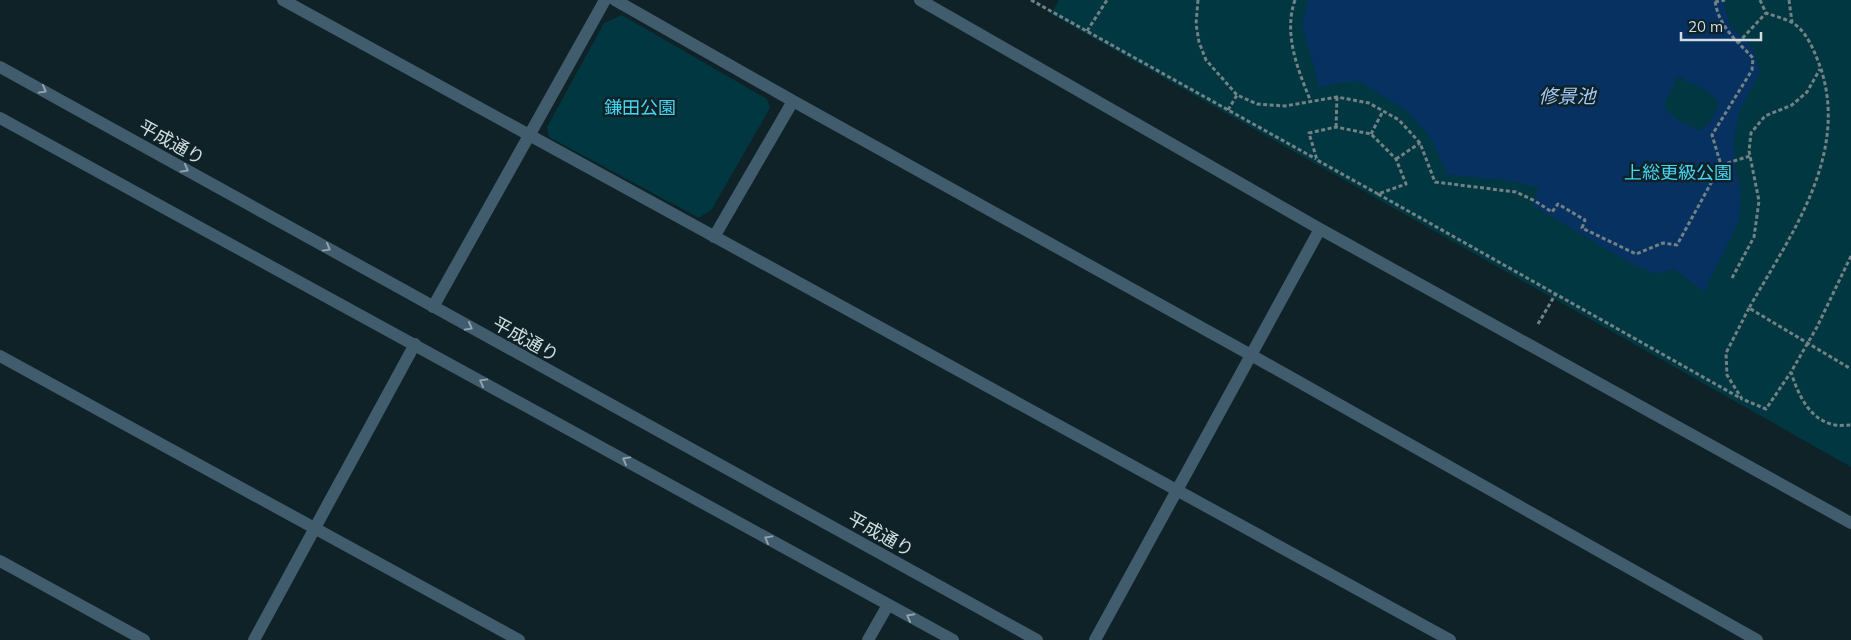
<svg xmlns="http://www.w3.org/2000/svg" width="1851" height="640" font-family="Mulish,'Noto Sans JP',sans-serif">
  <rect width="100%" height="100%" fill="#0e2227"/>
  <path fill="#003741" d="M1059,0H1851V467L1051,14Z
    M622,15L767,99L770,108L712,209L699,218L549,137L547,127L604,23Z"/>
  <path fill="#063160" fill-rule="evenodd" d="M1308,0H1723L1730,26L1752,46L1760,71L1739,112L1734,141L1735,167L1741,192L1739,222L1704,291L1674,269L1657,274L1634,265L1533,206L1539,188L1506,180L1448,175L1429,135L1407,111L1359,81L1337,83L1319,87L1312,58L1302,27ZM1682,77L1686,83H1692L1711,94L1716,99L1719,106L1710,122L1700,131L1677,119L1663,107L1677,78Z"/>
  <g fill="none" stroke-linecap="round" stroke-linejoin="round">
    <path stroke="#718185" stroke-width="3" stroke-dasharray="4 2.5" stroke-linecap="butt" d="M1031,0L1316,159
      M1198,0L1196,24L1199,42L1206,60L1237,95L1257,104L1285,106L1337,97L1369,103L1399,120L1420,143L1435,182L1516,192L1535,201L1552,212L1558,204L1585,220L1582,228L1636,254L1663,243L1677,245L1721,165L1712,135L1752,70L1753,58C1736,40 1718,26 1715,0
      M1295,0C1283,34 1298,70 1311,102
      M1760,0L1766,13C1774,16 1783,18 1791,22C1807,30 1815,53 1821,69C1849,156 1790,236 1749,308L1851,369
      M1789,0L1792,22
      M1715,2L1725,0
      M1087,31L1107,0
      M1738,43L1766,13
      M1228,110L1237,95
      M1336,127L1337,97
      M1371,134L1383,111
      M1396,159L1420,143
      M1721,165L1750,156
      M1378,194L1317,160L1309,133L1336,127L1371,134L1396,159L1406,184L1378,194L1742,399
      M1851,256L1817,327L1791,372C1798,394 1809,420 1835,425C1840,426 1846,425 1851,425
      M1732,278L1754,237L1759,201L1749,151L1751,133L1765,116L1792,105L1807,92L1820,69
      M1749,308L1726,353L1727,375L1742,399L1766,409L1791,372
      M1538,324L1555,295"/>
    <path stroke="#405c6d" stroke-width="12" d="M283,0L1450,640
      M615,0L793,101L1251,355L1757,640
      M920,0L1320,229L1851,523
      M0,67L1037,640
      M0,118L953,640
      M714,237L793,101
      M433,307L605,0
      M0,356L519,640
      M0,561L144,640
      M254,640L415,344
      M868,640L888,605
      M1095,640L1320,229"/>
  </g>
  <defs><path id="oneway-chevron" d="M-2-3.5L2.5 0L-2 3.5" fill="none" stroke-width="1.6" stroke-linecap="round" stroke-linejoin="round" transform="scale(1.25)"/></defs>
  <g stroke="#90a3ac">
    <use href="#oneway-chevron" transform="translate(43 90) rotate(29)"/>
    <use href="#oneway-chevron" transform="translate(185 169) rotate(29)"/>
    <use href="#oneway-chevron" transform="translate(327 248) rotate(29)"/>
    <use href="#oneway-chevron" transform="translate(469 327) rotate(29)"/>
    <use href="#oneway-chevron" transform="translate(483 382) rotate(-151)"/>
    <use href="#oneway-chevron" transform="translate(626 460) rotate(-151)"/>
    <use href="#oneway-chevron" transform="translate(768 539) rotate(-151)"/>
    <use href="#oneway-chevron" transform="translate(910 617) rotate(-152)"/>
  </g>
  <g text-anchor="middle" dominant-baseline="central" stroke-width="5" stroke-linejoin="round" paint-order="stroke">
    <g font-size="18" fill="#46d6f1" stroke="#0e2227">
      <text x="640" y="107">鎌田公園</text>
      <text x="1678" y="172">上総更級公園</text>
    </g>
    <g font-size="18" fill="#d1dde0" stroke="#0e2227">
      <text transform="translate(172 142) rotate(29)">平成通り</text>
      <text transform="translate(526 339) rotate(29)">平成通り</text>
      <text transform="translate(881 534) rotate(29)">平成通り</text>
    </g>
    <g font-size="19" font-style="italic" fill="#a4c8f5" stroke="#0e2227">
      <text x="1567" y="96">修景池</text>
    </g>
  </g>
  <path d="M1681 32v8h80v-8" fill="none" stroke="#d1dde0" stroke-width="2.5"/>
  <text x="1688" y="32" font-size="15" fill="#d1dde0" stroke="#0e2227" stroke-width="4" paint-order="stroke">20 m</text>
</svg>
